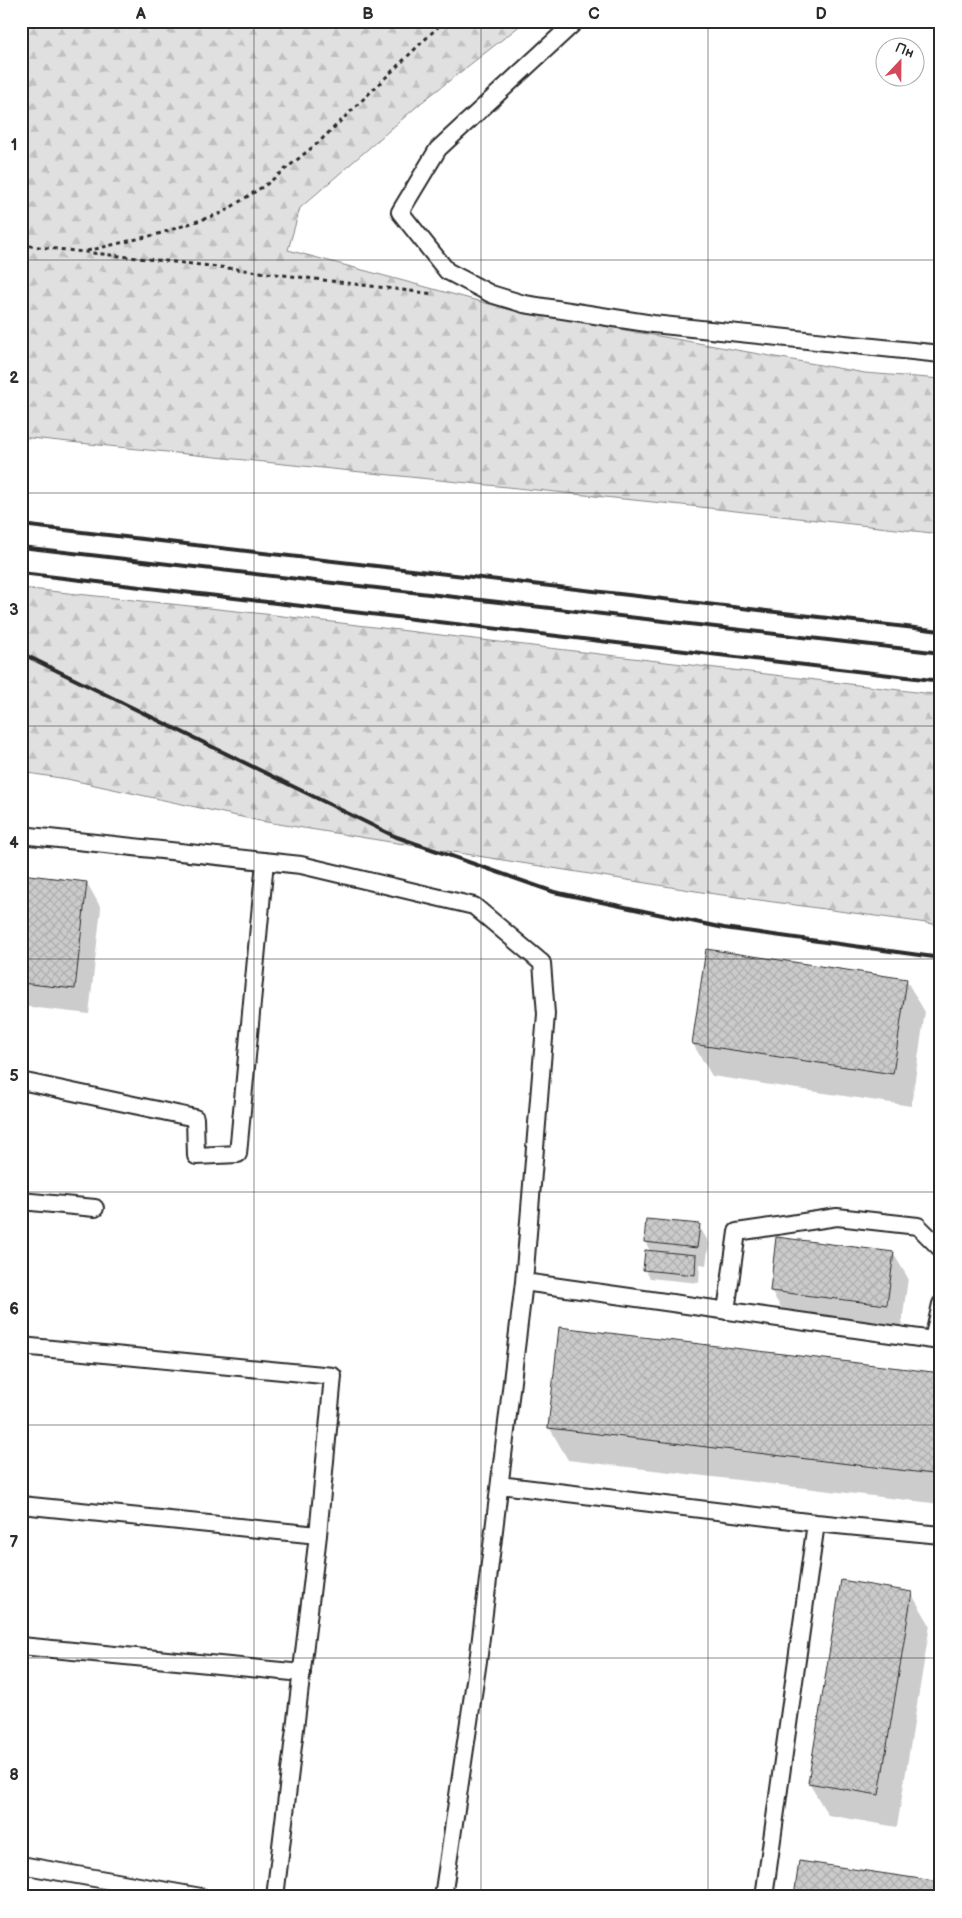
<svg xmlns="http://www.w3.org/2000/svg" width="962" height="1918" font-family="'Balsamiq Sans',sans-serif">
  <defs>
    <pattern id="forest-firs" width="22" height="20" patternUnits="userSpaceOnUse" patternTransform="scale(1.25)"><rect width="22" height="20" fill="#e0e0e0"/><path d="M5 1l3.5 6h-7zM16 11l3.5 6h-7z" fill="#c0c0c0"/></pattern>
    <pattern id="building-cross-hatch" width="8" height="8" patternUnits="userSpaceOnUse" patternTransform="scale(1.25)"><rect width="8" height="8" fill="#cbcbcb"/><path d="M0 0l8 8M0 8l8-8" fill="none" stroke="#aeaeae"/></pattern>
  </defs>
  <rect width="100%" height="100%" fill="#fff"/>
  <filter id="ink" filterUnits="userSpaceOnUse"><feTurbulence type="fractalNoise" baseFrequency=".02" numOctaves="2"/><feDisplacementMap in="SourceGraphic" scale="10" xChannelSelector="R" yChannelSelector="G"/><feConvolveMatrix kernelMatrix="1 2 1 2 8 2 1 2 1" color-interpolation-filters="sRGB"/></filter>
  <g filter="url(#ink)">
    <path fill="url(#forest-firs)" stroke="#868686" d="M21,21H526L422,102L300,208L288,250L508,309L865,373L941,379V534L682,505L21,437Z
      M21,588L274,615L941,695V925L708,893L260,821L67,779L21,772Z"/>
    <path fill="#0003" d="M21,875L87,883L101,908L89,1014L21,1006Z
      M906,980L925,1012L911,1106L712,1076L693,1044Z
      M699,1226L709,1243L706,1265L700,1264L699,1283L650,1278L645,1270L651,1252L645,1242Z
      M893,1253L908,1278L901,1330L786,1316L771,1291Z
      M941,1374V1504L568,1460L549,1427Z
      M911,1593L930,1625L897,1827L828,1815L809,1783Z"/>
    <path fill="url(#building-cross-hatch)" stroke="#2b2b2b" d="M21,874L87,882L75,989L21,983Z
      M706,949L907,979L893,1074L692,1044Z
      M646,1219L700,1224L697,1248L644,1242Z
      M776,1237L894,1252L887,1305L770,1291Z
      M645,1250L696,1255L695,1275L643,1270Z
      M559,1327L941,1373V1475L548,1428Z
      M841,1580L912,1592L879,1795L808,1783Z
      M799,1861L941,1882V1897H794Z"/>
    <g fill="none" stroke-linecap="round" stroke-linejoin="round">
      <defs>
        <path id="lane" d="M576,21L438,149L400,212L447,271L491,294L524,304L653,324L941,354
          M21,835L301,865L474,906L542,963L546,1014L524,1282L933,1340L941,1304
          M21,1081L195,1118L196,1156L238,1154L265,861
          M21,1201L95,1208
          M726,1311L737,1232L837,1217L918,1226L941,1249
          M21,1346L333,1376L318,1535
          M500,1485L816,1523L764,1897
          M21,1505L318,1535L275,1897
          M816,1523L941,1535
          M21,1646L302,1673
          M21,1865L201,1897
          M443,1897L479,1654L524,1282"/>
      </defs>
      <use href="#lane" stroke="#2b2b2b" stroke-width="20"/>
      <path stroke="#2b2b2b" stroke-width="3" stroke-dasharray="4 4" stroke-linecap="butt" d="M21,245L219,267L434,294
        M87,251L158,234L222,213L267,184L319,142L444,21"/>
      <use href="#lane" stroke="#fff" stroke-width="16"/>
      <path stroke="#2b2b2b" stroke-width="4" d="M21,525L941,631
        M21,547L941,653
        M21,573L941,681
        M21,653L394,836L554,892L724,928L941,958"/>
    </g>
  </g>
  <path fill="none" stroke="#2b2b2b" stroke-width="1" stroke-opacity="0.55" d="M254,21V1897M481,21V1897M708,21V1897M21,260H941M21,493H941M21,726H941M21,959H941M21,1192H941M21,1425H941M21,1658H941"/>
  <rect width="962" height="1918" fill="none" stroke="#fff" stroke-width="55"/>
  <g transform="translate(900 62) rotate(22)"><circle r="24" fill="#ffffff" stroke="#aaaaaa"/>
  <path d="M0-4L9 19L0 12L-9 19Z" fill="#d1495b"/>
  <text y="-8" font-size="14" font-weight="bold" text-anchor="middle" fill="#2b2b2b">Пн</text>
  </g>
  <rect x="28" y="28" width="906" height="1862" fill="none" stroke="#2b2b2b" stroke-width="2"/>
  <g font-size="16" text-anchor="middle" font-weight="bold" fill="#2b2b2b">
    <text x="141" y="19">A</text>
    <text x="368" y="19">B</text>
    <text x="594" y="19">C</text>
    <text x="821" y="19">D</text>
    <text x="14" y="150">1</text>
    <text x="14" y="383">2</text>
    <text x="14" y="615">3</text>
    <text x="14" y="848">4</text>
    <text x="14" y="1081">5</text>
    <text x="14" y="1314">6</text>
    <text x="14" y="1547">7</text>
    <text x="14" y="1780">8</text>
  </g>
</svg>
